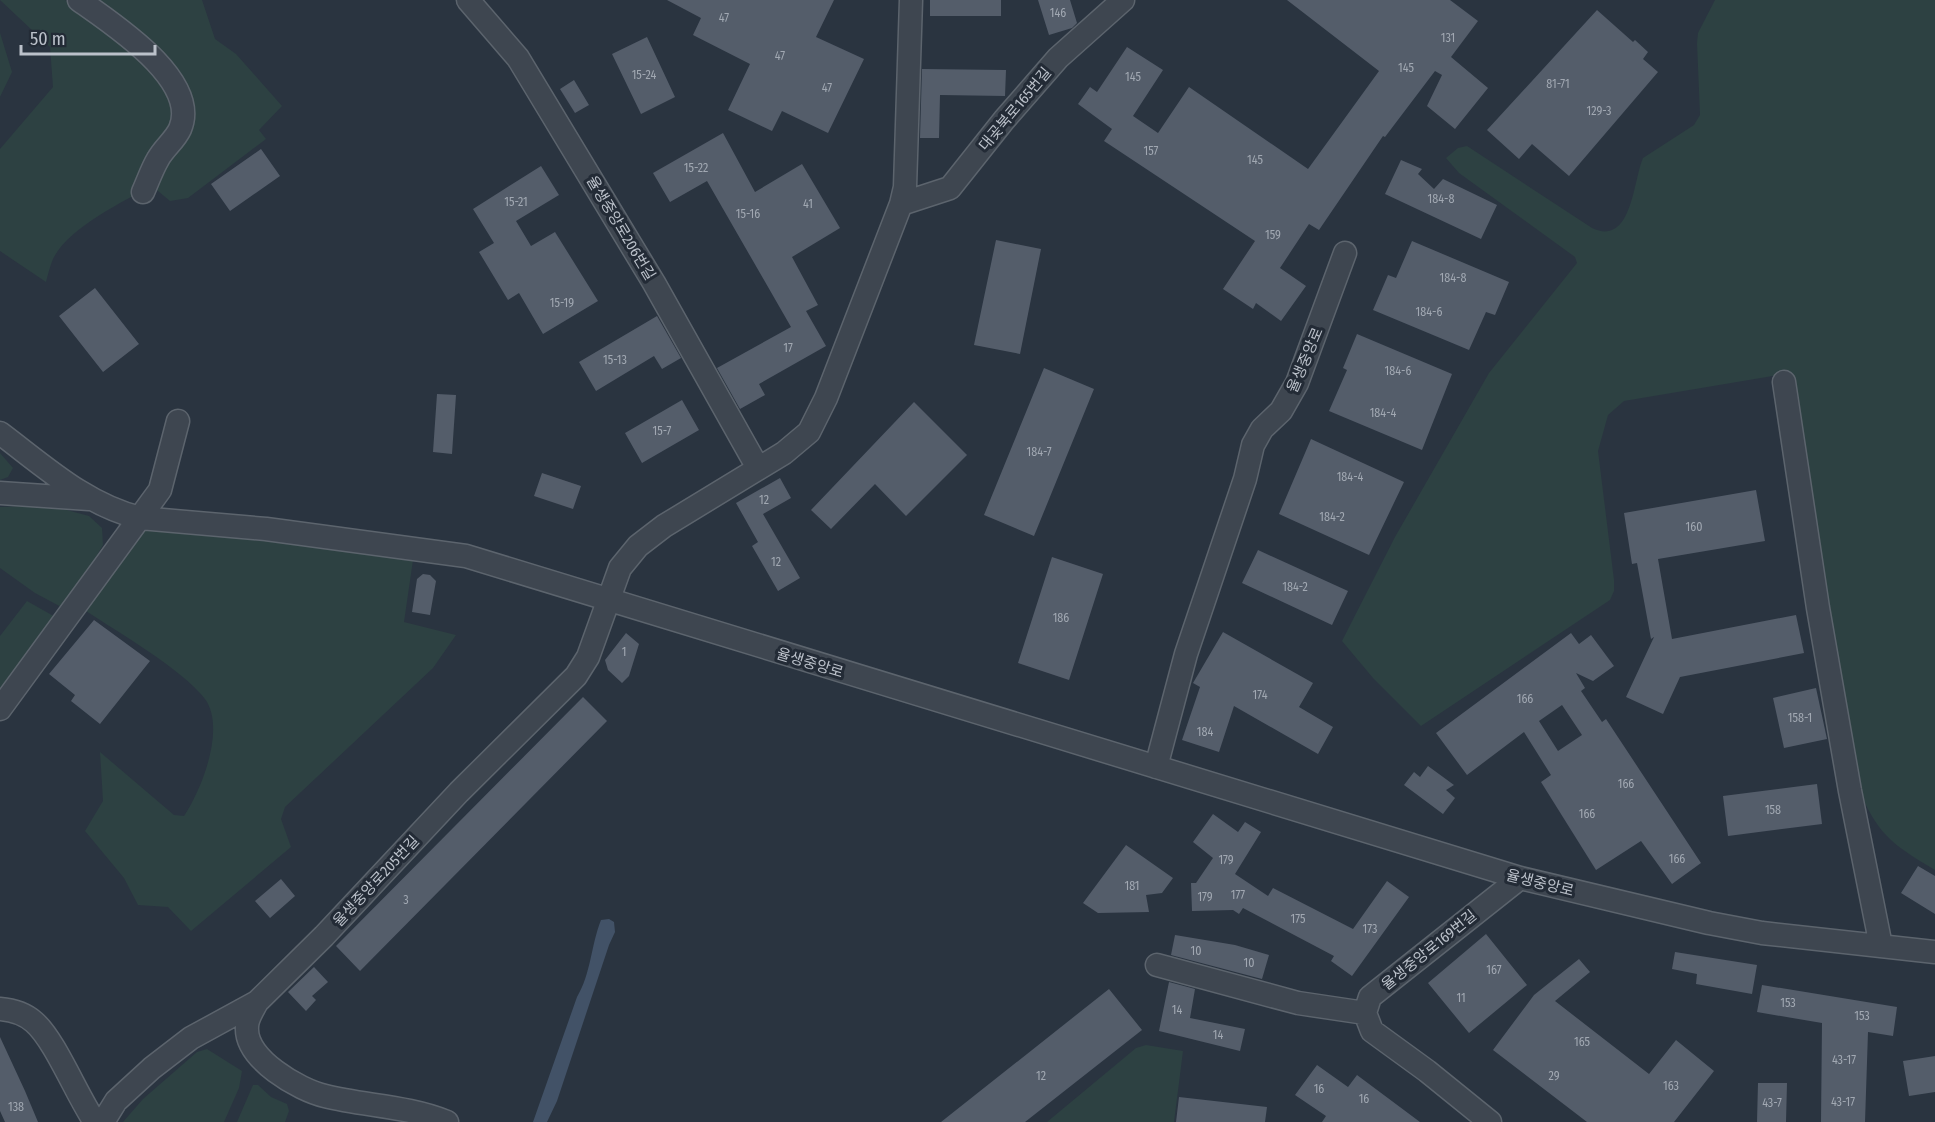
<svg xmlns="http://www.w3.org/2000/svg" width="1935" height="1122" font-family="'Fira Sans Condensed','Noto Sans KR',sans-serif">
  <rect width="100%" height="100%" fill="#2a3440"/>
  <path fill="#2d4142" d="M0,0H65L99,22L89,0H202L215,39L236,54L282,106L259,130L266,139L188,198L170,201L152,186C122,202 68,228 53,259C50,266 48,274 46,282L0,251V149L53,87L50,47Z
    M1715,0H1935V870C1897,847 1879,837 1861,794L1790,373L1624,401L1608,415L1598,451L1614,580V591L1610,600L1421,726L1373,678L1342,641L1395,537L1489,373L1577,263L1575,257L1459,173L1446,158L1458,148L1467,146L1592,228C1632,247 1633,181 1643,158L1694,125L1700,115L1697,43L1698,33Z
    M0,33L12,72L0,97Z
    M0,453L13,468L8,477L0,480Z
    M48,505L89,516L102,528L103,545L65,609L35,593L0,568V507Z
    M149,526L181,527L413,560L404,622L456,635L433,668L285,807L281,819L291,847L191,931L168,907L138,905L124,878L85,831L103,801L100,752L174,815L184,816C202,789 226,728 205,699C182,669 119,633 86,611L130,539Z
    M27,601L57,618L0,688V636Z
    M1146,1045L1183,1051L1174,1122H1047L1136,1048Z
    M207,1049L242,1071L239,1088L224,1122H123L143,1099L197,1052Z
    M253,1085H258L271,1097L287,1104L289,1111L285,1122H237Z"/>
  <path fill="#425267" d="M609,919L614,922L615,932L609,945L557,1101L547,1122H533L577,997C591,974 591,945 601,920Z"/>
  <path fill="#545d6a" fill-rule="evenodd" d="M667,0H834L816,37L864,59L828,133L782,111L772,131L728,110L750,64L693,35L701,18Z
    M930,0H1001V16H930Z
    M1038,0H1070L1077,23L1072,28L1049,35Z
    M1287,0H1450L1478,21L1451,57L1488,88L1455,129L1427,106L1442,75L1435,71L1385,137L1383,136L1319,230L1309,224L1280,268L1306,286L1281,321L1256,303L1253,309L1223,289L1255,241L1104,141L1112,129L1078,104L1090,87L1097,92L1127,47L1163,70L1133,116L1158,133L1189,87L1308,169L1379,71Z
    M1597,10L1633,42L1635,40L1648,52L1643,59L1658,72L1569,176L1532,144L1519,159L1487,130Z
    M647,37L675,97L641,114L612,54Z
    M922,69L1006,70L1005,96L940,95L939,138H920Z
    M574,80L589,105L575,113L560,89Z
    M723,133L755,192L802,164L840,228L792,257L818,305L806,311L826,346L759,384L765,395L740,409L717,368L791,327L707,181L670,202L653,173Z
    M261,149L280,176L230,211L211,184Z
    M1401,160L1422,169L1418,174L1434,189L1443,179L1497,205L1481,239L1385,194Z
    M541,166L559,195L516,221L531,246L555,232L598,301L543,334L519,293L508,300L479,252L494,243L473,209Z
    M996,240L1041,249L1020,354L974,345Z
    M1412,241L1509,282L1495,315L1486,312L1469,350L1373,310L1388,275L1396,278Z
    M95,288L139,344L103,372L59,316Z
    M657,316L681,358L662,369L654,356L596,391L579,362Z
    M1357,334L1452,374L1422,450L1329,411L1347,370L1343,368Z
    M1044,368L1094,389L1034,536L984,515Z
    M437,394L456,395L452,454L433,452Z
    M682,400L699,430L642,463L625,433Z
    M914,402L967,455L906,516L875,484L831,529L811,510Z
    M1311,439L1404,482L1369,555L1279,514Z
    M542,473L581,486L573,509L534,496Z
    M780,478L791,498L763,514L800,578L778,591L752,546L758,542L736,503Z
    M1756,490L1765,541L1658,559L1672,639L1796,615L1804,653L1680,677L1663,714L1626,697L1654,637L1651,639L1637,563L1632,564L1624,513Z
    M1258,550L1348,591L1332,625L1242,583Z
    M1052,557L1103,574L1069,680L1018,663Z
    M423,574L430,575L436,581L430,615L412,612L417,579Z
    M94,620L150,661L100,724L71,701L75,695L49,674Z
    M1223,632L1313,683L1299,707L1333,727L1318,754L1234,706L1219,752L1182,740L1200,687L1193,683Z
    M626,633L639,644L629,676L622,683L608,670L605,660Z
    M1571,633L1579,644L1591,635L1614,666L1593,681L1576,673L1585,688L1581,691L1602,722L1606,719L1701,863L1672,884L1641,841L1596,870L1541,782L1551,775L1524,732L1467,775L1436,733ZM1562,705L1582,735L1558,751L1539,721Z
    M1816,688L1827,739L1784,748L1773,698Z
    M583,697L607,721L360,971L336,946Z
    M1428,766L1454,785L1446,790L1455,798L1443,814L1404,785L1414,772L1420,777Z
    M1817,784L1822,824L1728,836L1723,796Z
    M1213,814L1238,832L1245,822L1261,832L1235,874L1268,896L1273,888L1353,929L1387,881L1409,897L1352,976L1331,961L1334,956L1243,908L1239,914L1233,910L1192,911L1191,883H1196L1213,858L1193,842Z
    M1126,845L1173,878L1162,893L1146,895L1149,912L1098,913L1083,903Z
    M1918,866L1935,876V914L1901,893Z
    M281,879L295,896L270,918L255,901Z
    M1486,934L1527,985L1469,1033L1428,983Z
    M1175,935L1235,945L1269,955L1262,979L1171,955Z
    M1675,952L1757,965L1752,994L1696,984L1697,974L1672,969Z
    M1579,959L1590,972L1555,1001L1649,1074L1676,1040L1714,1071L1674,1122H1587L1493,1050L1534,995Z
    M314,967L328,982L312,996L316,1000L306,1011L288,992Z
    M1169,982L1195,989L1190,1018L1245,1029L1240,1051L1159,1031Z
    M1762,985L1897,1007L1893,1036L1868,1032L1865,1122H1821L1822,1023L1757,1012Z
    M1109,989L1142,1030L1025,1122H941Z
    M0,1037L25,1091L38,1122H5L0,1111Z
    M1935,1056V1092L1909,1096L1903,1061Z
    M1317,1065L1348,1087L1357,1075L1420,1122H1322L1326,1116L1295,1095Z
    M1758,1083H1787L1786,1122H1757Z
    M1179,1097L1267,1107L1265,1122H1176Z"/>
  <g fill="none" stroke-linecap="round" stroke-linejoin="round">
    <defs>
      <path id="minor" d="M79,0C111,23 201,80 180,129C175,140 164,148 158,159C152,169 148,181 143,192
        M468,0L518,58L654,283L758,468
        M901,204L950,188L1004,120L1058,58L1123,0
        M1784,382L1818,608L1850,791L1881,946
        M0,433C44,466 86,505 140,518L266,529L466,556L1520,878L1709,923L1762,933L1935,952
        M0,493L89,499
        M0,709L160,490L178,421
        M1156,767L1186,654L1245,479L1253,445L1262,429L1281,411L1297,383L1345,253
        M1157,965L1298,1003L1365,1013
        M257,1002C253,1010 247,1018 247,1027C245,1059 299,1090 325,1096C365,1106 408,1106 447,1122
        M0,1009C12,1010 25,1014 34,1022C55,1040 77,1096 95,1122
        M103,1122L116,1101L152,1068L191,1038L257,1002L324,936L459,792L576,676L588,657L620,568L638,546L664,526L784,453L809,432L826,398L901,204L905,187L911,0
        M1490,1122L1427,1071L1372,1031L1365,1013L1370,997L1520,878"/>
    </defs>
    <use href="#minor" stroke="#5c646d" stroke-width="25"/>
    <use href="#minor" stroke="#3e4650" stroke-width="22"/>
  </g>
  <g text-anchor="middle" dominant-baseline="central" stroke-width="6" stroke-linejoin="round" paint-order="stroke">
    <g font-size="12" fill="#a1a8b2">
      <text x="1058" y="13">146</text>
      <text x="724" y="18">47</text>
      <text x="1448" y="38">131</text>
      <text x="780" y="56">47</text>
      <text x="1406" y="68">145</text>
      <text x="644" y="75">15-24</text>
      <text x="1133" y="77">145</text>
      <text x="1558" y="84">81-71</text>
      <text x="827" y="88">47</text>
      <text x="1599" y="111">129-3</text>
      <text x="1151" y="151">157</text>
      <text x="1255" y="160">145</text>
      <text x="696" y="168">15-22</text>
      <text x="1441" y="199">184-8</text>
      <text x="516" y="202">15-21</text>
      <text x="808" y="204">41</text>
      <text x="748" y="214">15-16</text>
      <text x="1273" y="235">159</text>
      <text x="1453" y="278">184-8</text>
      <text x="562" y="303">15-19</text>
      <text x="1429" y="312">184-6</text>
      <text x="788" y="348">17</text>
      <text x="615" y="360">15-13</text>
      <text x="1398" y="371">184-6</text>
      <text x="1383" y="413">184-4</text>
      <text x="662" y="431">15-7</text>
      <text x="1039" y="452">184-7</text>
      <text x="1350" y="477">184-4</text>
      <text x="764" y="500">12</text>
      <text x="1332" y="517">184-2</text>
      <text x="1694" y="527">160</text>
      <text x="776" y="562">12</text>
      <text x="1295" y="587">184-2</text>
      <text x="1061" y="618">186</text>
      <text x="624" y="652">1</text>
      <text x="1260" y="695">174</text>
      <text x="1525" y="699">166</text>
      <text x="1800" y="718">158-1</text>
      <text x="1205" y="732">184</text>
      <text x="1626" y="784">166</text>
      <text x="1773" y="810">158</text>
      <text x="1587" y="814">166</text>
      <text x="1677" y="859">166</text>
      <text x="1226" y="860">179</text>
      <text x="1132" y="886">181</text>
      <text x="1238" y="895">177</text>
      <text x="1205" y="897">179</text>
      <text x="406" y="900">3</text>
      <text x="1298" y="919">175</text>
      <text x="1370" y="929">173</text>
      <text x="1196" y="951">10</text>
      <text x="1249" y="963">10</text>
      <text x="1494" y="970">167</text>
      <text x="1461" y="998">11</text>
      <text x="1788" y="1003">153</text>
      <text x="1177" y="1010">14</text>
      <text x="1862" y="1016">153</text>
      <text x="1218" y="1035">14</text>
      <text x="1582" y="1042">165</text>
      <text x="1844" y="1060">43-17</text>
      <text x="1041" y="1076">12</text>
      <text x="1554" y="1076">29</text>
      <text x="1671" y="1086">163</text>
      <text x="1319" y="1089">16</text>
      <text x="1364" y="1099">16</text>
      <text x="1843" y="1102">43-17</text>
      <text x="1772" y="1103">43-7</text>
      <text x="16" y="1107">138</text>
    </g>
    <g font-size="15" fill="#bbc1ca" stroke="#232b36">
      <text transform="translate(1015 109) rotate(-50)">대곶북로165번길</text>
      <text transform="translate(621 228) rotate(59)">율생중앙로206번길</text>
      <text transform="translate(1305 360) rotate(-67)">율생중앙로</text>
      <text transform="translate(810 663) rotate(17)">율생중앙로</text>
      <text transform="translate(376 881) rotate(-47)">율생중앙로205번길</text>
      <text transform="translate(1540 883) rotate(14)">율생중앙로</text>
      <text transform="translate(1429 950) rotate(-39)">율생중앙로169번길</text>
    </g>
  </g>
  <path d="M21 45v9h134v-9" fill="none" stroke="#bbc1ca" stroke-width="3"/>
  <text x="30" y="45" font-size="18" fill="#bbc1ca" stroke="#232b36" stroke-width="4.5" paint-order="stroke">50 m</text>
</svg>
